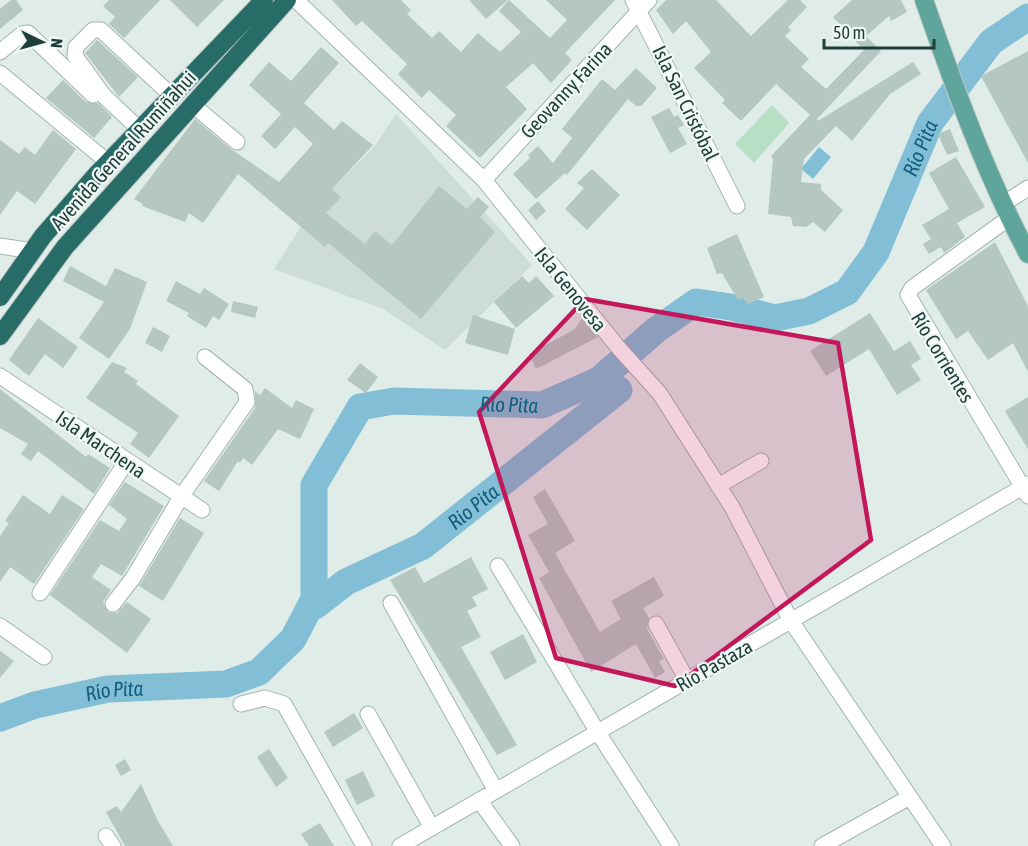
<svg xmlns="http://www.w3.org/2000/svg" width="1028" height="846" font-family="'Asap Condensed',sans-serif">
  <rect width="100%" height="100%" fill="#dfece8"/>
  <path fill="#cddcd7" d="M396,114L532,265L445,350L383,309L274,269L301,226L322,199L375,146Z"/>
  <path fill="#b6dfc6" d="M772,105L789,123L754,163L735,144Z"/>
  <path fill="#82bed6" d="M819,147L831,157L813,179L801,169Z"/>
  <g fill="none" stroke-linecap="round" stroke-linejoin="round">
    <g stroke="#82bed6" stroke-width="27">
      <path id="s1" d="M315,606L346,582L423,546L619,390"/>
      <path id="s2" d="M0,718L35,705L108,689L226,684L259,672L293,639L314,599V485L360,407L394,401L542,405L599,380L656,330L696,302L731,307L775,318L809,311L847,292L876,252L930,123L991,42L1028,17"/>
    </g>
  </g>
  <path fill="#b4c7c1" d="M11,0H16L23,10L0,29V9Z
    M109,0H160L124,38L109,24L115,17L103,6Z
    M170,0H224L197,27Z
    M332,0H401L411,10L407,14L432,38L439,31L461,52L478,33L500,52L521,32L499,11L509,0L550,38L567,20L546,0H615L565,53L572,60L551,83L533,63L506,87L527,109L480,158L446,126L456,115L429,90L422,98L398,74L407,64L362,21L356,26Z
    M469,0H508L486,19Z
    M666,0H716L751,36L788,0H800L807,7L788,27L791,30L785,36L809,59L801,67L826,89L864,50L833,17L852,0H901L907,12L891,21L889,16L866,36L881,51L817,119L818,121L913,62L921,74L890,94L852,141L836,126L804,159L801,182L821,184V190L843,210L825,232L813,222L806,227L793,226L791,217L768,214L773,159L771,156L810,115L776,84L741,121L722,103L725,100L694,68L711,52L686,21L673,34L656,10Z
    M97,40L138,77L119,97L85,53Z
    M321,47L339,63L304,103L334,130L342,121L373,145L332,189L341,197L326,213L365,244L375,231L392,245L439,186L467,209L478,197L489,207L480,217L495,232L421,319L328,243L325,247L238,174L203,223L189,213L185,222L142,206L143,204L134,199L195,119L231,149L279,182L313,144L295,127L275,149L261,136L281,114L249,85L269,62L291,81Z
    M1028,51V163L981,76Z
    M636,68L657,88L641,106H636L628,99L567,175L565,173L536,199L513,174L530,158L528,155L538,146L553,163L572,138L562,129L602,79L615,90Z
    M63,80L86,102L98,103L112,117L94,138L46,98Z
    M669,108L674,117L678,115L684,125L678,128L687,144L670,153L651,117Z
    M950,129L959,151L947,155L938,134Z
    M53,130L76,149L35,204L17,191L0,215V140L19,154L25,147L35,155Z
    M956,157L985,207L957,223L965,237L944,253L941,247L929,254L923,244L931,239L922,225L949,209L929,173Z
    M592,169L620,195L587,230L565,209L584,188L577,183Z
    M538,201L546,211L536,220L528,210Z
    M737,234L764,297L748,304L743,298L738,300L722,273L717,274L707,248Z
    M995,242L1028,306V372L1013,343L988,360L968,331L956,339L926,290Z
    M70,266L106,286L115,268L147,282L130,329L109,359L79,338L104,302L63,281Z
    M522,276L529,283L536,276L554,296L516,328L494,302Z
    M176,281L200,294L204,288L229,304L219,320L213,316L206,328L187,316L189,313L166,301Z
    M233,301L258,307L255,318L231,312Z
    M870,313L894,351L910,341L921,359L911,365L921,380L897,395L869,349L826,376L810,351Z
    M473,315L515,329L508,355L465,343Z
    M38,318L78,347L63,368L45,354L29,376L9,360Z
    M582,318L598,337L536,369L529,354L575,329Z
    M153,327L170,336L162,352L145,343Z
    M112,362L127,368L124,372L138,381L136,384L179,416L149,458L130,444L138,433L86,398Z
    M360,363L378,377L366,393L347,380Z
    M265,388L292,408L296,400L314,409L300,439L278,429L252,465L243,458L240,463L238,461L219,491L204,481L255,408V391L260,395Z
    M0,389L86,457L88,454L110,468L94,494L38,451L31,461L21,454L28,444L0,428Z
    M1028,397V449L1005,411Z
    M125,482L164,506L122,576L101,564L92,577L111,590L103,602L108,612L117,613L127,602L151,619L127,653L50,595L100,520L119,531L127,519L109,505Z
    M545,489L575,541L555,553L600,632L621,619L611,601L654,577L664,596L643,608L649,618L647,629L664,659L659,661L665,672L655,678L636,644L591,672L539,578L549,572L528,535L548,524L533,497Z
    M23,495L50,514L62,495L84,509L34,584L10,567L0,582V536L9,523L5,521Z
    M180,518L204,533L163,601L139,586Z
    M471,557L488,589L472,597L477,606L467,611L481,637L461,647L517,745L497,755L390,580L415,567L424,583Z
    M523,634L537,662L505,680L490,652Z
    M0,651L14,661L0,678Z
    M354,713L363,728L333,747L324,732Z
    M269,749L288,778L276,787L257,757Z
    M125,759L131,770L121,776L115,765Z
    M363,771L375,796L357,805L345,780Z
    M141,784L158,821L173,846H125L106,812L117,806L121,812Z
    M320,823L334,846H309L301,834Z"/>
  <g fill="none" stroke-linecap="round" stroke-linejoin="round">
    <defs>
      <path id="minor" d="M296,0L484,180L617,346L660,394L732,507L791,621L943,846
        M633,0L737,206
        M0,52L22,34L28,33L93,95
        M0,73L109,163
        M193,105L237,142
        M139,129L104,96L75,56L76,47L93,30H101L171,95
        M484,180L649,0
        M1003,204L1028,188
        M1009,218L912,288L908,295L1028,496
        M0,246L33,251
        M0,376L202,510
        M718,486L761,461
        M498,566L597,731L671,846
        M40,593L127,461
        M391,603L496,791
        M113,604L133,578L181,497L247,402L245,389L205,357
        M656,624L687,680
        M0,626L44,657
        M241,704L265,698L284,704L364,846
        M368,714L432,828
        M479,800L512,846
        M106,836L113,846
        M400,846L1028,484
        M822,846L908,798"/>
      <path id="major" d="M924,0C954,86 985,173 1028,254"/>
      <path id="highway" d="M0,297L43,236L97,174L264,0
        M0,336L65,247L287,0"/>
    </defs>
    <use href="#minor" stroke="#a2b4b0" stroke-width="17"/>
    <use href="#major" stroke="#c0c9c8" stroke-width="20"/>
    <use href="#highway" stroke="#c0c9c8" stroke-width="20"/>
    <use href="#minor" stroke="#fff" stroke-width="15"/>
    <use href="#major" stroke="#60a59c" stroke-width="18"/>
    <use href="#highway" stroke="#286c67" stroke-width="18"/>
  </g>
  <path fill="#c2185b" fill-opacity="0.2" stroke="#c2185b" stroke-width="4.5" stroke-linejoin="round" d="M585,299L838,343L871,540L675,686L556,658L479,412Z"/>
  <g text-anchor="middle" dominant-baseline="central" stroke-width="4.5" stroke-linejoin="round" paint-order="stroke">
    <g font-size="20" fill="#1f3d39" stroke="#f0f8f5">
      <text transform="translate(566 90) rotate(-47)">Geovanny Farina</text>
      <text transform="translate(686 103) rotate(64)">Isla San Cristóbal</text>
      <text transform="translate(123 150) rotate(-48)">Avenida General Rumiñahui</text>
      <text transform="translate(571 289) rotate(51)">Isla Genovesa</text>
      <text transform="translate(943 357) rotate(59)">Río Corrientes</text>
      <text transform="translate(101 444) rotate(34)">Isla Marchena</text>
      <text transform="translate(714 665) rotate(-30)">Río Pastaza</text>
    </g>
    <g font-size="21" font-style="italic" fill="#145f7e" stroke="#f0f8f5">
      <text stroke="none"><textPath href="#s2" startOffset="1252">Río Pita</textPath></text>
      <text stroke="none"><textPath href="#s2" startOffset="712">Río Pita</textPath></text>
      <text stroke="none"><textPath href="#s1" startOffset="188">Rio Pita</textPath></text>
      <text stroke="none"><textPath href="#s2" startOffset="118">Río Pita</textPath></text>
    </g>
  </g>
  <g transform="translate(42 42) rotate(95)" stroke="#f0f8f5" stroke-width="4.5" paint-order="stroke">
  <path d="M0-4.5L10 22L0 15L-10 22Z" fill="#1f3d39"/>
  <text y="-9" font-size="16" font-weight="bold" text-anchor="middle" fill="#1f3d39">N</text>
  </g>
  <path d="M824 39v9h110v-9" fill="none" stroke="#1f3d39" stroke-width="3"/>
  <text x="833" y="39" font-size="18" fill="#1f3d39" stroke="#f0f8f5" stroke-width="4.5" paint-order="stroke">50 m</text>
</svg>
